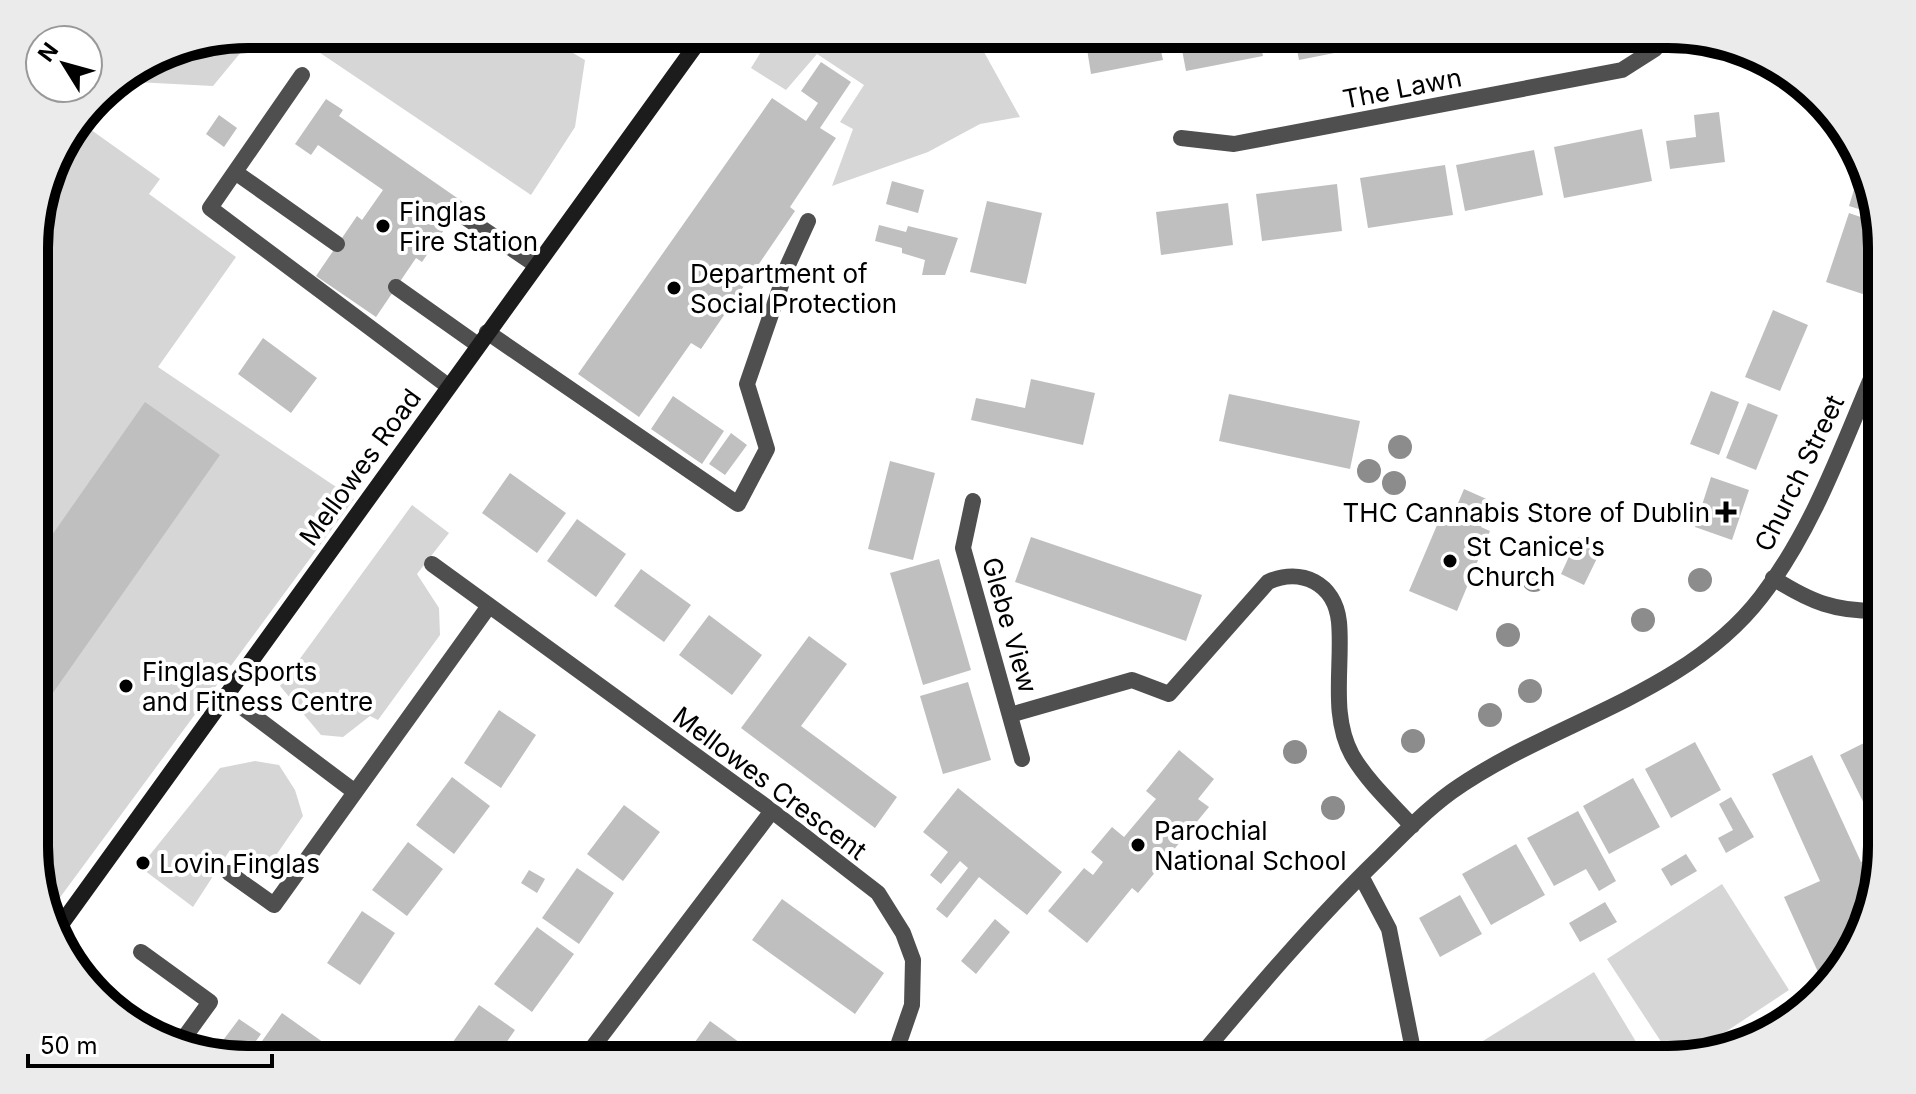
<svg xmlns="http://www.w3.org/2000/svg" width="1916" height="1094" font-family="Inter,sans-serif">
  <rect width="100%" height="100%" fill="#fff"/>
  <path fill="#d6d6d6" d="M248,34H256L213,86L116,81L166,50Z
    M292,34H540L585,60L575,127L531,195Z
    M772,34H974L1020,117L980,124L928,152L832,186L853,129L840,122L864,85L817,54L786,90L751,68Z
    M80,122L160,179L149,194L236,257L158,367L354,499L50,911L36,874V220L56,153Z
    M412,505L449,533L417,574L439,608L440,635L378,720L370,716L343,737L321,735L280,686Z
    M255,761L279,765L295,790L303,816L266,870L230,850L193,907L140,867L220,768Z
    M1722,884L1789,990L1686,1058L1673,1060L1607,959Z
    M1594,972L1647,1060H1487L1478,1044Z"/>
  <path fill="#bfbfbf" d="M1072,34H1168V35L1158,37L1163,60L1091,74L1087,49L1075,51Z
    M1179,34H1258L1263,56L1186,71Z
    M1294,34H1373L1375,45L1299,60Z
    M1398,34H1472L1473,35L1401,50Z
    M821,62L851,82L820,128L836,138L790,207L795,211L701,349L691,343L639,417L578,374L772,98L806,121L818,103L801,91Z
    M326,99L343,110L339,116L463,202L422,262L416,258L376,317L316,276L357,216L362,220L383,190L318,145L311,155L295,144Z
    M1719,112L1725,162L1670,169L1666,141L1696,137L1694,115Z
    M219,115L237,128L224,147L206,134Z
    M1642,129L1652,181L1564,198L1554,147Z
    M1534,150L1543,195L1465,211L1456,165Z
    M1445,165L1453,215L1368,228L1360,178Z
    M1860,170L1875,214L1849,206Z
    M892,181L924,190L918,213L886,204Z
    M1337,184L1342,231L1262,241L1256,194Z
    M987,201L1042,213L1026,284L970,272Z
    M1228,203L1233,245L1161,255L1156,212Z
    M1849,213L1878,223L1882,233V271L1872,297L1826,282Z
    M879,225L906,232L908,226L958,238L945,275H922L925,260L902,253V248L875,241Z
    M1773,310L1808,325L1780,391L1745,377Z
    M263,338L317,378L291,413L238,374Z
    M1031,379L1095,393L1083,445L971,420L976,398L1025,408Z
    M1711,391L1739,402L1719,455L1690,444Z
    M1229,394L1360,421L1350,469L1219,441Z
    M673,396L724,431L702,464L651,429Z
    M145,402L220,455L36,717V558Z
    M1748,403L1778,415L1756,470L1726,458Z
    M731,433L747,445L725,475L709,464Z
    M890,461L935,473L913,560L868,549Z
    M510,473L566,513L537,553L482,513Z
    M1711,477L1749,490L1732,540L1695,527Z
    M1464,489L1491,501L1481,527L1490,531L1457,611L1409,591L1443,511L1453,515Z
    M577,519L626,554L596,597L547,561Z
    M1031,537L1202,595L1186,641L1015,582Z
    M1578,537L1602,548L1584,585L1561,574Z
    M939,559L971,670L923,685L890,573Z
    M641,569L691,605L664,642L614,606Z
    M709,615L762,655L732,695L679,655Z
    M809,636L847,664L801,726L897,797L875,828L741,728Z
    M968,682L991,760L943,774L920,696Z
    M499,710L536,735L501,788L464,763Z
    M1882,734V840L1840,755Z
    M1695,742L1721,790L1671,818L1645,769Z
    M1179,750L1214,779L1198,799L1209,807L1138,893L1132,888L1087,943L1048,911L1084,868L1093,875L1103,862L1091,852L1112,827L1124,837L1156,799L1146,791Z
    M1812,755L1861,862L1872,857L1878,871L1854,953L1823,983L1784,897L1820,881L1772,774Z
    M452,777L490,806L454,854L416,825Z
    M1633,778L1660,827L1609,854L1583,806Z
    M958,788L1062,872L1027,915L979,877L947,918L936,909L968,868L960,861L941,884L930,875L948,852L923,832Z
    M1731,797L1754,837L1726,853L1718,838L1733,830L1719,804Z
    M624,805L660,832L623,881L587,854Z
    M1578,811L1616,881L1599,891L1586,869L1554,886L1527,838Z
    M408,842L443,869L407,916L372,890Z
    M1516,844L1545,895L1491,925L1462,874Z
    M1686,854L1697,871L1671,886L1661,869Z
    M577,868L614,893L579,944L542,918Z
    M529,870L545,879L537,893L521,883Z
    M1460,895L1482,934L1440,957L1419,918Z
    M782,899L884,973L855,1014L752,940Z
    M1605,902L1617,922L1580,942L1569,923Z
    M362,911L395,933L360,985L327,963Z
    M995,919L1010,932L976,974L961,961Z
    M537,927L574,954L532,1012L494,984Z
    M479,1005L515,1030L494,1060H448L443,1056Z
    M282,1013L348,1060H259L252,1055Z
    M239,1019L261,1034L243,1059L215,1051Z
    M710,1021L743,1045L732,1060H682Z"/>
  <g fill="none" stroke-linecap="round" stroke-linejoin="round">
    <path stroke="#4f4f4f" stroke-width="16" d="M302,75L210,208L448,386
      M235,172L337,244
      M462,215L536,265
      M396,287L478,345
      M487,332L738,504L767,449L747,384L788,265L808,221
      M1773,578C1811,602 1835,612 1882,611
      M141,952L210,1002L181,1042"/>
    <path stroke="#4f4f4f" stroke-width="16" d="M1181,138L1234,144L1622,70L1655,49L1666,34
      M973,501L963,548L1022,759
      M432,564L772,811L878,893L903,933L913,960L912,1005L893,1060
      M226,695L355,792
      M1010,715L1132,680L1169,694L1268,582C1301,567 1335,583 1339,622C1343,665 1330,715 1352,755C1367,781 1392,804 1412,826
      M229,873L274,905L489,606
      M1361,876L1389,929L1415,1060
      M583,1060L772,811
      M1197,1060C1255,991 1314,921 1379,858C1402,835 1425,811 1451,792C1549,722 1685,696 1761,597C1816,526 1846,435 1882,353"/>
    <path stroke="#1c1c1c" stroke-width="16" d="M57,930L704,34"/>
  </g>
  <g fill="#8c8c8c">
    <circle cx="1400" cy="447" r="12"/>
    <circle cx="1369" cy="471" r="12"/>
    <circle cx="1394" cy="483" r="12"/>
    <circle cx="1534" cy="580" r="12"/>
    <circle cx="1700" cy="580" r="12"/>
    <circle cx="1643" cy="620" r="12"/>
    <circle cx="1508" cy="635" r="12"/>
    <circle cx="1530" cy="691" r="12"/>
    <circle cx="1490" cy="715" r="12"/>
    <circle cx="1413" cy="741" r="12"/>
    <circle cx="1295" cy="752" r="12"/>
    <circle cx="1333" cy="808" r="12"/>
  </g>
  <g fill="#000" stroke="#fff" stroke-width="3">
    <circle cx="383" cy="226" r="8"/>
    <circle cx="674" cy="288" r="8"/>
    <path d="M1722 500h8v8h8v8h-8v8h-8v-8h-8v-8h8z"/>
    <circle cx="1450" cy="561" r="8"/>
    <circle cx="126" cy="686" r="8"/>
    <circle cx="1138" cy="845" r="8"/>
    <circle cx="143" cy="863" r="8"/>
  </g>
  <g text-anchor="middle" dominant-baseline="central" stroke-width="8" stroke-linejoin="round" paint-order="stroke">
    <g font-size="26" fill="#000" stroke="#fff">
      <text transform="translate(1402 88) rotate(-11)">The Lawn</text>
      <text transform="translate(360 467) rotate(-54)">Mellowes Road</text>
      <text transform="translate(1799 473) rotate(-64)">Church Street</text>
      <text transform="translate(1010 625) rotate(74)">Glebe View</text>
      <text transform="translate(770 783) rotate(37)">Mellowes Crescent</text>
    </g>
    <g font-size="26" fill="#000" stroke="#fff" text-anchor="start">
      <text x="399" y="211">Finglas<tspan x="399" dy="30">Fire Station</tspan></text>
      <text x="690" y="273">Department of<tspan x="690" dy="30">Social Protection</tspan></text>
      <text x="1710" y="512" text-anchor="end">THC Cannabis Store of Dublin</text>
      <text x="1466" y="546">St Canice's<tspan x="1466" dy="30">Church</tspan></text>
      <text x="142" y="671">Finglas Sports<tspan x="142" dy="30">and Fitness Centre</tspan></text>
      <text x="1154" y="830">Parochial<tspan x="1154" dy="30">National School</tspan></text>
      <text x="159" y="863">Lovin Finglas</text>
    </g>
  </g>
  <path d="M0 0H1916V1094H0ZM248 48H1668A200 200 0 0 1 1868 248V846A200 200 0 0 1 1668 1046H248A200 200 0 0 1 48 846V248A200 200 0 0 1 248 48Z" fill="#ebebeb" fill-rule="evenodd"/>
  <path fill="none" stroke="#000" stroke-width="10" d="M248 48H1668A200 200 0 0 1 1868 248V846A200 200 0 0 1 1668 1046H248A200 200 0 0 1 48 846V248A200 200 0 0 1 248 48Z"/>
  <g transform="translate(64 64) rotate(307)"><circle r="38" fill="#ffffff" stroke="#999999" stroke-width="2"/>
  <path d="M0-6L14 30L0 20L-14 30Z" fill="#000000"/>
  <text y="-12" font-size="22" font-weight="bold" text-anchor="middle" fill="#000000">N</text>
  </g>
  <path d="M28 1054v12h244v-12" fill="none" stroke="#000000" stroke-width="4"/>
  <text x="40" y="1054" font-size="24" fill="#000000" stroke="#ffffff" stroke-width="6" paint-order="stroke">50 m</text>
</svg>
